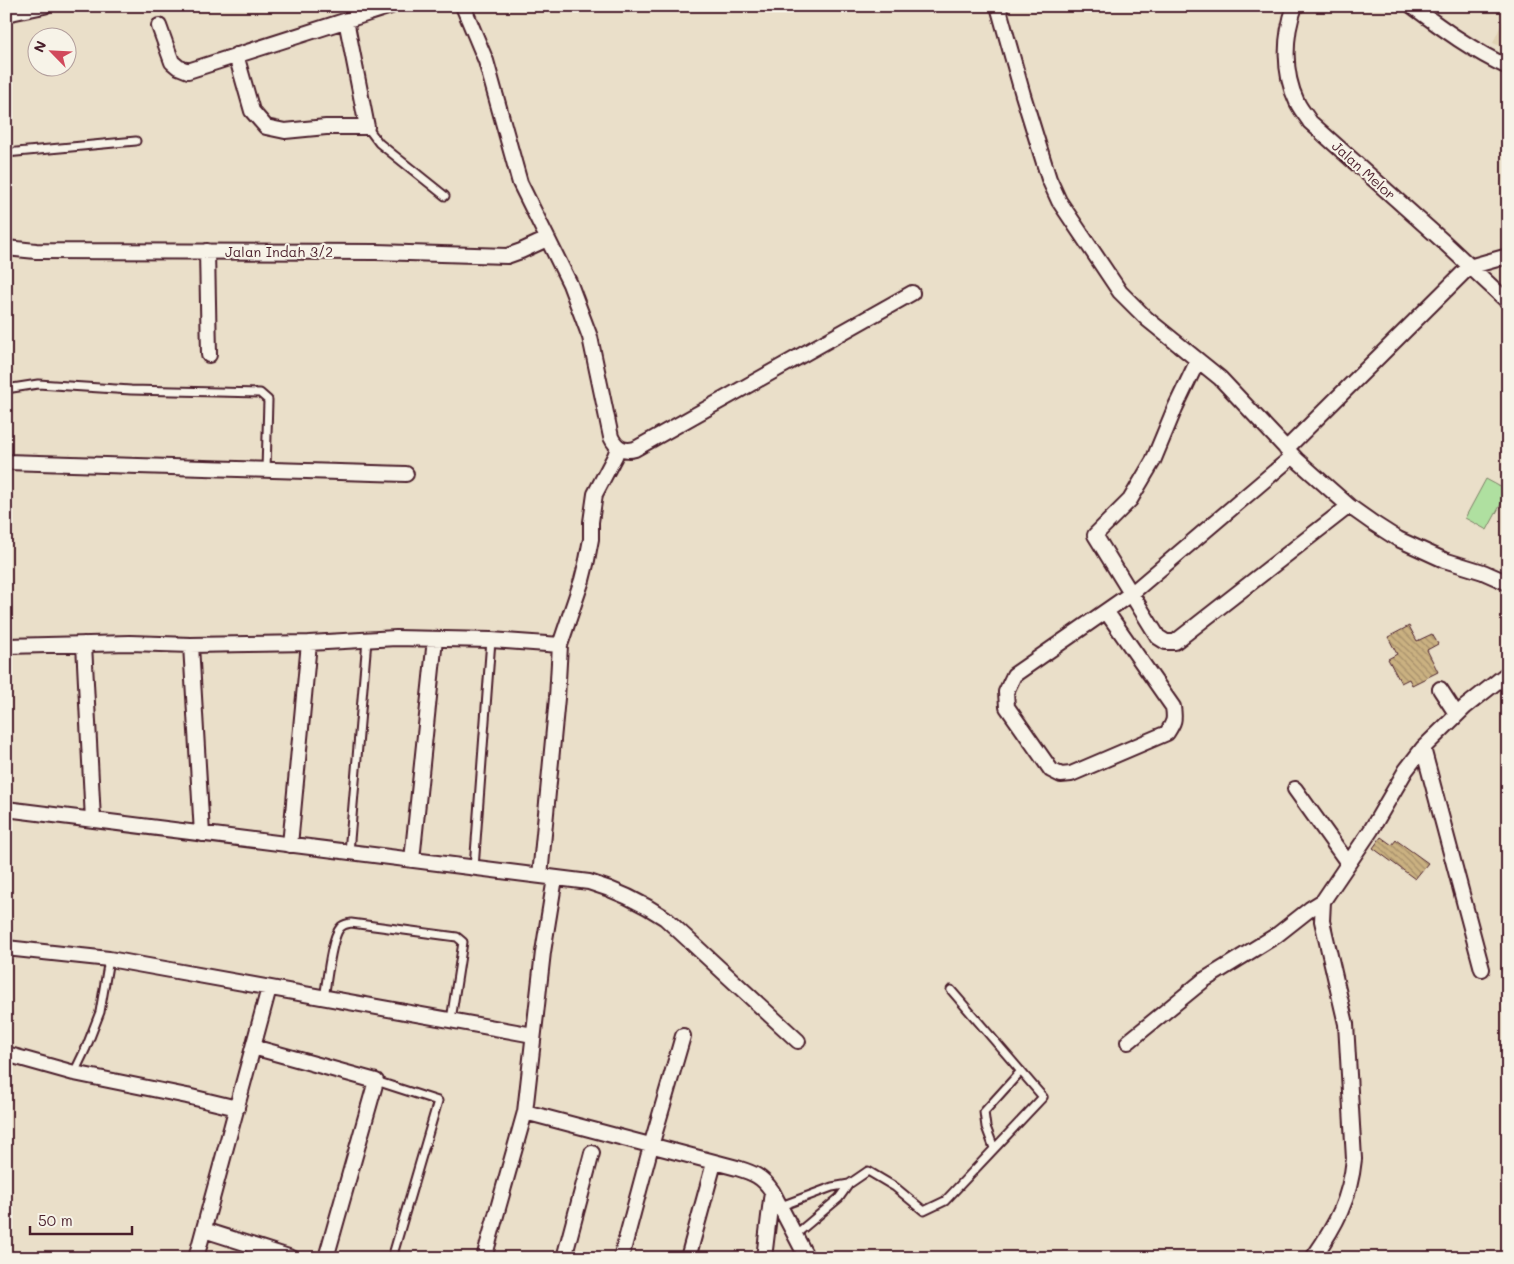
<svg xmlns="http://www.w3.org/2000/svg" width="1514" height="1264" font-family="Mali,sans-serif">
  <defs>
    <pattern id="building-back-hatch" width="6" height="6" patternUnits="userSpaceOnUse" patternTransform="scale(1.25)"><rect width="6" height="6" fill="#cab181"/><path d="M-1 5l2 2M0 0l6 6M5-1l2 2" fill="none" stroke="#a68f6a"/></pattern>
  </defs>
  <rect width="100%" height="100%" fill="#eadfc9"/>
  <filter id="ink" filterUnits="userSpaceOnUse"><feTurbulence type="fractalNoise" baseFrequency=".02" numOctaves="2"/><feDisplacementMap in="SourceGraphic" scale="10" xChannelSelector="R" yChannelSelector="G"/><feConvolveMatrix kernelMatrix="1 2 1 2 8 2 1 2 1" color-interpolation-filters="sRGB"/></filter>
  <g filter="url(#ink)">
    <path fill="#e0d1b3" d="M1508,9V49L1493,43Z"/>
    <path fill="#afe0a0" stroke="#7c8066" d="M1486,479L1508,491L1487,530L1465,518Z"/>
    <path fill="url(#building-back-hatch)" stroke="#4a1f2b" d="M1409,626L1417,641L1432,634L1438,644L1427,650L1438,672L1412,685L1409,679L1401,683L1388,659L1397,654L1388,637Z
      M1381,837L1392,845L1396,840L1428,863L1415,879L1373,848Z"/>
    <g fill="none" stroke-linecap="round" stroke-linejoin="round">
      <defs>
        <path id="lane" d="M367,127L379,143L445,196
          M6,153L136,141
          M6,389L38,384L131,390L260,393L268,400L266,470
          M349,852L367,640
          M474,868L491,640
          M324,998C327,982 331,938 340,928C343,924 347,924 351,923L457,937L463,942L451,1020
          M74,1073L86,1048L100,1012L109,959
          M376,1081L438,1101L392,1258
          M994,1148L986,1127L984,1112L1021,1071
          M781,1206L832,1187L849,1184
          M795,1235L839,1198L849,1184L868,1171L895,1187L924,1211L945,1201L1043,1097L951,990"/>
        <path id="street" d="M463,6L486,61L520,183L570,284L590,337L611,437C616,448 624,452 635,449L912,293
          M998,6L1023,95L1049,179L1059,201L1120,292L1147,319L1220,378L1297,460L1349,506L1373,523L1398,539L1444,560L1483,572L1508,583
          M1295,6C1284,36 1283,73 1297,102C1300,109 1306,115 1310,122L1445,243L1508,302
          M1412,6C1443,29 1473,51 1508,67
          M6,14L44,6
          M159,26L172,62L178,67L188,71L391,6
          M236,55L252,111L266,127L285,131L326,127H367L346,20
          M6,248L36,251L376,252L507,256L521,251L547,239
          M207,251L209,355
          M1198,360L1175,408L1153,461L1140,483L1130,500L1095,535L1158,637L1166,642H1175L1349,506
          M1286,449L1469,267L1508,256
          M6,462L406,474
          M1106,611L1173,707C1175,720 1174,722 1167,733L1071,774L1061,775L1051,770L1007,707L1006,692L1014,675L1132,593L1293,456
          M84,644L93,820
          M191,645L202,834
          M6,646L130,643L191,645L309,643L396,638L491,640L560,645
          M1440,689L1457,715
          M1423,748L1482,969
          M1295,789L1348,863
          M6,809L589,882C616,890 641,902 665,918L798,1041
          M290,845L309,643
          M412,860L435,639
          M540,876L557,698L560,645L582,580L587,560L591,539V522L595,494L615,456L618,448
          M6,948L109,959L533,1035
          M1128,1042L1204,980L1277,935L1310,909L1323,901
          M253,1047L376,1081L326,1258
          M6,1054L74,1073L187,1096L237,1108
          M525,1112L737,1168C753,1173 762,1176 772,1191L807,1258
          M204,1230L292,1258
          M196,1258L269,988
          M484,1258L525,1112L543,952L555,878
          M564,1258L592,1153
          M621,1258L651,1146L683,1036
          M688,1258L714,1163
          M764,1258L772,1191
          M1313,1258C1336,1225 1350,1199 1354,1159L1346,1024L1322,921L1323,901L1371,830L1406,770L1423,748L1465,707L1508,673"/>
      </defs>
      <use href="#lane" stroke="#4a1f2b" stroke-width="11"/>
      <use href="#street" stroke="#4a1f2b" stroke-width="18"/>
      <use href="#lane" stroke="#f7f3e8" stroke-width="7"/>
      <use href="#street" stroke="#f7f3e8" stroke-width="14"/>
    </g>
  </g>
  <g text-anchor="middle" dominant-baseline="central" stroke-width="4" stroke-linejoin="round" paint-order="stroke">
    <g font-size="14" fill="#4a1f2b" stroke="#f7f3e8">
      <text transform="translate(1364 170) rotate(42)">Jalan Melor</text>
      <text x="279" y="251">Jalan Indah 3/2</text>
    </g>
  </g>
  <rect width="1514" height="1264" fill="none" stroke="#f7f3e8" stroke-width="25"/>
  <rect x="12" y="12" width="1489" height="1239" fill="none" stroke="#4a1f2b" stroke-width="2" filter="url(#ink)"/>
  <g transform="translate(52 52) rotate(294)"><circle r="24" fill="#f7f3e8" stroke="#b29e9c"/>
  <path d="M0-4L9 19L0 12L-9 19Z" fill="#d1495b"/>
  <text y="-8" font-size="14" font-weight="bold" text-anchor="middle" fill="#4a1f2b">N</text>
  </g>
  <path d="M30 1226v8h102v-8" fill="none" stroke="#4a1f2b" stroke-width="2.5"/>
  <text x="38" y="1226" font-size="15" fill="#4a1f2b" stroke="#f7f3e8" stroke-width="4" paint-order="stroke">50 m</text>
</svg>
